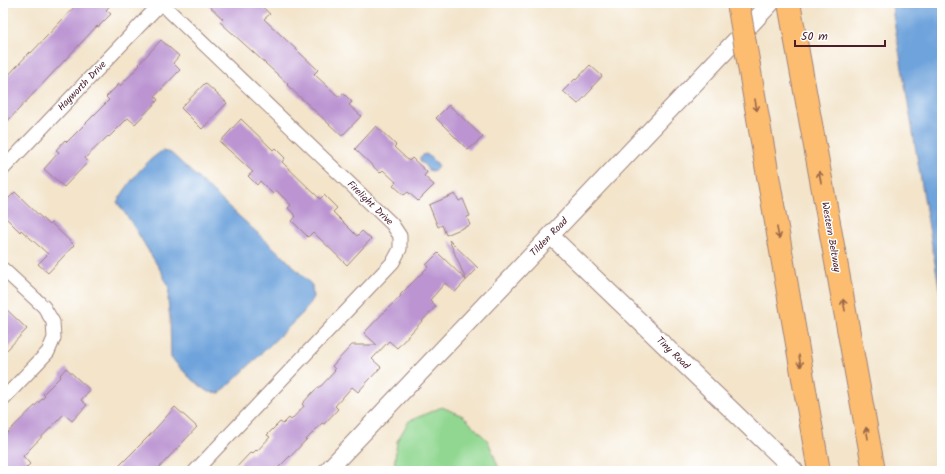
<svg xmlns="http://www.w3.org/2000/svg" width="945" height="474" font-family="Kalam,sans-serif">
  <rect width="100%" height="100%" fill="#fff"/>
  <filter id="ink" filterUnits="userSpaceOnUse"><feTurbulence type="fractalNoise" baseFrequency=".025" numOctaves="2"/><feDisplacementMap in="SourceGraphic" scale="8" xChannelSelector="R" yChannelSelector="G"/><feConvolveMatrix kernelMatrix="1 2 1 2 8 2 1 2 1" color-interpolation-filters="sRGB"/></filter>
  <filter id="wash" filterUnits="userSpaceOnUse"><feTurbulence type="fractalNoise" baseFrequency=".012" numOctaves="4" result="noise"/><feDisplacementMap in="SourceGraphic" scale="16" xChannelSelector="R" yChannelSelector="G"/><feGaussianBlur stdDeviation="0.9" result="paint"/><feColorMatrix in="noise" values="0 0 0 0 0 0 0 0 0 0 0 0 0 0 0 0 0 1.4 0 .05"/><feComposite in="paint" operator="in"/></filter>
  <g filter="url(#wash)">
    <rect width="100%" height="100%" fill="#f3e4ca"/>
    <path fill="#91d791" stroke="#6e7b5e" d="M442,407L463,416L488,441L500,471H396L394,468L397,441L409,421Z"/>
    <path fill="#6ea3db" stroke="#5c6183" d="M892,3H942V304L893,15Z
      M162,151L171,153L185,166L216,195L287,260L312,285L313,297L304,312L230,384L220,393L209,392L192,380L171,358L170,318L168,301L169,288L162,273L131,222L117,202C129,183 143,163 162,151Z
      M425,154L428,155V156L431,157L432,160L437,163L438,164C438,168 435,170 432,171L428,170L423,163H421L420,160V157Z"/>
    <g id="blocks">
      <path fill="#bb94d1" d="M78,3H112L106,10L111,14L98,27L97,26L3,126V81L30,52L31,53Z
        M206,3H258L270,14L264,19L318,70L314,74L339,97L343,93L352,102L349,105L361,116L342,136L287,85L288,84L220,22L223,19Z
        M161,40L179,56L173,63L180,70L155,96L158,100L135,124L128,118L109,137L108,136L85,158L88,162L64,187L44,169L59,152L56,150L65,140L67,142L109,100L106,97L119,84L120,86L140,65L139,64Z
        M590,65L602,76L592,87L593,88L578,104L563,91L575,79L576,80Z
        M205,83L227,103L202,129L181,108Z
        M449,105L483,137L468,150L436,118Z
        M241,119L273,150L275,148L285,158L282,162L320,199L324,195L337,208L333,212L357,236L362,231L371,239L347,265L313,232L308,237L292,221L296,216L288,208L291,205L276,190L273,194L260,181L257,185L248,176L253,172L220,142Z
        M376,126L396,145L394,147L409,161L412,158L427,172L424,176L434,185L418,201L408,192L404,195L393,185L396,182L383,170L380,173L355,149Z
        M15,192L49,225L51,223L74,245L48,273L38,264L48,254L21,230L20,232L3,215V204Z
        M455,194L459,201L463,199L470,216L467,217L470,225L446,235L442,225L438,227L429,205Z
        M449,240L478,268L455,292L445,283L430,300L436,306L397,348L389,341L372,359L381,367L358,392L352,387L335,406L338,409L324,424L322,423L290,457V456L275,471H233L250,453L252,454L256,450L257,451L270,437L267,435L280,422L283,424L289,418L291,420L304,406L302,404L314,391L320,386H321L335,371L334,370L335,369L332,366L352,345H377L364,333L387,309L401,296L400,295L428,267L426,265L438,253L466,280Z
        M3,306L27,329L3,354Z
        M66,368L90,390L81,400L87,405L72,421L64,414L23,456L30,464L23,471H3V437L45,396L43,394L61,376L60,375Z
        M175,407L197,427L169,457L156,471H114L148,437Z"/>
    </g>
  </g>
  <g filter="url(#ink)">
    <use href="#blocks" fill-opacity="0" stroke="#9e827a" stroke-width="1"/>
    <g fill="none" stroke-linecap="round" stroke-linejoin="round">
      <defs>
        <path id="minor" d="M161,3L392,224L400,236V249L393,262L195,471
          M3,169L161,3
          M3,269L44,307L53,322L54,338L48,352L3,399"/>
        <path id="tertiary" d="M551,236L795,471
          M327,471L771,3"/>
        <path id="motorway" d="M789,3L874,471
          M749,66L819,471"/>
      </defs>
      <use href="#minor" stroke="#9e827a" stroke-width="15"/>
      <use href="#tertiary" stroke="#9e827a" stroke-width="19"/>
      <use href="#motorway" stroke="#9e827a" stroke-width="24"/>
      <use href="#minor" stroke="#fff" stroke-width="13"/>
      <use href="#tertiary" stroke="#fff" stroke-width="17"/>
      <use href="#motorway" stroke="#fcbd6f" stroke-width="22"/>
      <defs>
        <path id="motorway-bridge" d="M738,3L749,66"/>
      </defs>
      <use href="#motorway-bridge" stroke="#9e827a" stroke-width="24" stroke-linecap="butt"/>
      <use href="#motorway-bridge" stroke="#fcbd6f" stroke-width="22"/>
    </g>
    <defs><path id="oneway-shaft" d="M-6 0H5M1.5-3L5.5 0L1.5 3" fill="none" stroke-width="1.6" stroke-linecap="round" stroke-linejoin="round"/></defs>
    <g stroke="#9a664a">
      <use href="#oneway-shaft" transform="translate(756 105) rotate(80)"/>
      <use href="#oneway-shaft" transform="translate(820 177) rotate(-100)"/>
      <use href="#oneway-shaft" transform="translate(778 233) rotate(80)"/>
      <use href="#oneway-shaft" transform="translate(844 305) rotate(-100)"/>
      <use href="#oneway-shaft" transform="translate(800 361) rotate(80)"/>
      <use href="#oneway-shaft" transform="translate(867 433) rotate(-100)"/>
    </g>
  </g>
  <g text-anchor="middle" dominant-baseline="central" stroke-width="3" stroke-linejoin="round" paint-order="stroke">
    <g font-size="10" fill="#4a1f2b" stroke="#fff">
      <text transform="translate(82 86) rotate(-46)">Hayworth Drive</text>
      <text transform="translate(370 203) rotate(44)">Firelight Drive</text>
      <text transform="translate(549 237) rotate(-46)">Tilden Road</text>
      <text transform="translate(831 237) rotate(80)">Western Beltway</text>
      <text transform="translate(673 353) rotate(44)">Tiny Road</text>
    </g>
  </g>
  <rect width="945" height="474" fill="none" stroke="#fff" stroke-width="16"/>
  <path d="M795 40v6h90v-6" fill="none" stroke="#4a1f2b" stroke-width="2"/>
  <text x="801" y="40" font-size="12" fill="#4a1f2b" stroke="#ffffff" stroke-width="3" paint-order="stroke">50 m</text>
</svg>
